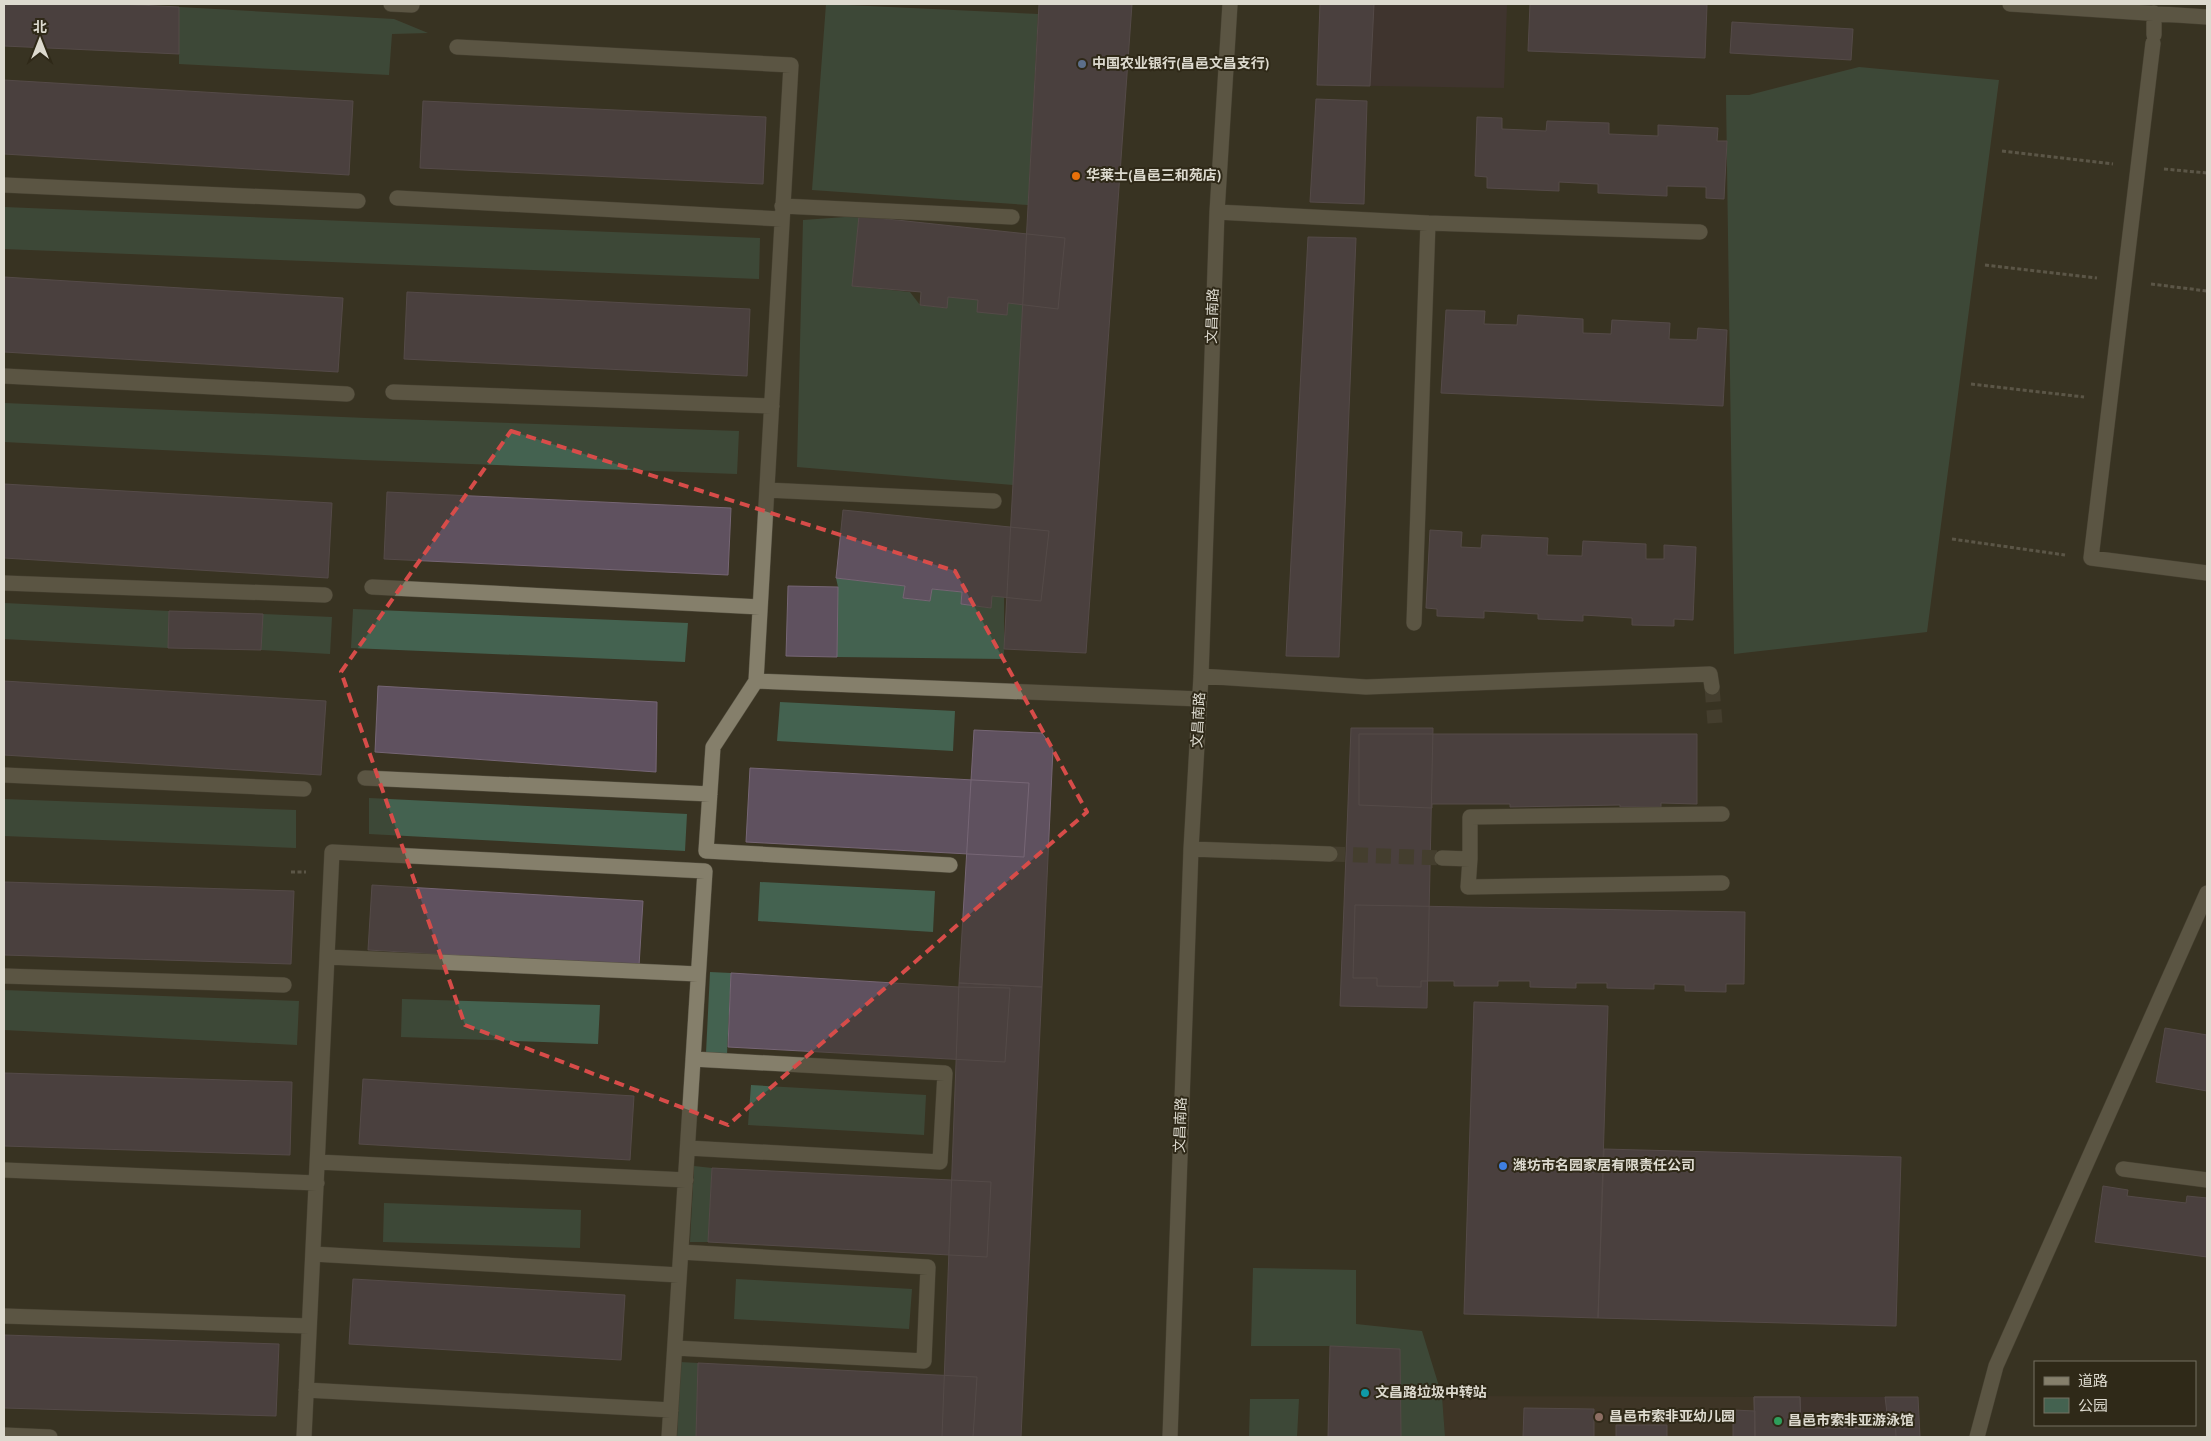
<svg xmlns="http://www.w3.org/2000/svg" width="2211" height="1441" font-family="'Source Sans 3','Noto Sans SC',sans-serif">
  <rect width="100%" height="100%" fill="#393322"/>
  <path fill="#48353c" d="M1320,4H1507L1504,88L1317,85Z
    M1754,1397H1918L1920,1437H1755Z"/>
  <path fill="#46382a" d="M1442,1396L1754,1397V1437H1445Z"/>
  <path fill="#446250" d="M826,4L1038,14L1028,205L812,190Z
    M179,7L394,19L428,33L392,34L389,75L179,64Z
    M1859,67L1999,80L1927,632L1734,654L1726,95H1749Z
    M4,207L760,238L759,279L4,249Z
    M859,216L852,286L910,292L920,305L946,308L948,297L978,300L1007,315L1008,303L1025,305L1013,485L797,467L803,220Z
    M4,403L366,418L739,431L737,474L363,460L4,442Z
    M836,578L905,586L903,598L930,601L932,589L962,592L961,604L990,608L992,596L1004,597V659L837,657L838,587Z
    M4,603L169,611L168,648L4,639Z
    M353,609L688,623L685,662L351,648Z
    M263,614L332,617L330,654L261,650Z
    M780,702L955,711L953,751L777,741Z
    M369,798L687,814L685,851L369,834Z
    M4,799L296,810V848L4,836Z
    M760,882L935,891L933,932L758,921Z
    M710,972L731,973L727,1054L706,1053Z
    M4,990L299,1001L297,1045L4,1030Z
    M402,999L600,1005L598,1044L401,1037Z
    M751,1085L926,1095L924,1135L748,1125Z
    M694,1166L712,1168L708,1242H690Z
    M384,1203L581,1210L580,1248L383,1242Z
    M1253,1268L1356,1270V1324L1422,1331L1442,1396L1445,1437H1401L1400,1349L1330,1346H1251Z
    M736,1279L912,1289L909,1329L734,1319Z
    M680,1362L698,1363L696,1437H677Z
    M1250,1399H1299L1297,1437H1249Z"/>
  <path fill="#5f515f" stroke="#766675" d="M4,4H118L179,7V54L4,46Z
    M1039,4H1132L1086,653L1004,649Z
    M1320,4H1374L1370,86L1317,85Z
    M1530,4L1707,5L1705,58L1528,51Z
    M1732,22L1853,29L1851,60L1730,53Z
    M4,80L353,101L349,175L4,154Z
    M1316,99L1367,101L1364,204L1310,202Z
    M423,101L766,117L763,184L420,168Z
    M1477,117L1502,118V129L1546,131L1547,121L1609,123V134L1658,136V125L1718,128L1717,141H1727L1724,199L1706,198V187L1667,186V196L1598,193V184L1559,182V191L1487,188V177L1475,176Z
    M859,216L1065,238L1058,309L1008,303L1007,315L977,312L978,300L948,297L947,308L920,305L921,292L852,286Z
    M1308,237L1356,238L1339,657L1286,656Z
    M4,277L343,298L338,372L4,352Z
    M407,292L750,309L747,376L404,359Z
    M1446,310L1485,311L1484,324L1517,325L1518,315L1583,319V333L1611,334L1612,320L1670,323L1669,339L1697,340L1698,328L1727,330L1723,406L1441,393Z
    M4,484L332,503L328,578L4,558Z
    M387,492L731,508L728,575L384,559Z
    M843,510L1049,531L1041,601L992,596L991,608L961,604L962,592L932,589L930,601L903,598L905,586L836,578Z
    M1430,530L1462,532L1461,547L1481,548L1482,535L1548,538L1547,555L1582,556L1583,541L1646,544V559H1664V545L1696,547L1693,620L1674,619V626L1632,625V618L1583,615V621L1538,619V614L1484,611V618L1437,616V609L1426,608Z
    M788,586L838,587L837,657L786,656Z
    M169,611L263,614L261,650L168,648Z
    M4,681L326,701L321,775L4,755Z
    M378,686L657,702L656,772L375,752Z
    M1351,728H1433L1427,1008L1340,1006Z
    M974,730L1042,733L1053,749L1042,987L959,983Z
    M1359,734H1697V804L1661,803V807H1620V805L1510,807V804H1432V808L1359,805Z
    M750,768L1029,783L1024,857L746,842Z
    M4,882L294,891L291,964L4,955Z
    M372,885L643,901L639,966L368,950Z
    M1355,905L1745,912L1744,984H1726V992L1685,991V985L1654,984V989L1607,988V983H1576V988L1530,987V981H1498V986H1454V981H1421V987L1377,986V978H1353Z
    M731,973L959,987L1010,988L1005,1062L728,1047Z
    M959,983L1042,987L1021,1437H942Z
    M1474,1002L1608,1006L1598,1318L1464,1314Z
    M2165,1028L2207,1035V1091L2156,1082Z
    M4,1073L292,1082L290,1155L4,1146Z
    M363,1079L634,1096L630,1160L359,1144Z
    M1604,1149L1901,1157L1896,1326L1598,1318Z
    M712,1168L991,1182L987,1257L708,1242Z
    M2103,1186L2128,1190L2127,1196L2186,1203L2187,1196L2207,1198V1257L2095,1242Z
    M353,1279L625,1295L621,1360L349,1344Z
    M4,1335L279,1344L276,1416L4,1408Z
    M1330,1346L1400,1349L1401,1437H1328Z
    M698,1363L977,1377L973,1437H696Z
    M1754,1397H1800L1801,1428H1861L1860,1413H1887L1885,1397H1918L1920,1437H1755Z
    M1754,1397H1800L1801,1428H1861L1860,1413L1895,1414L1896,1437H1755Z
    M1524,1408L1594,1409V1437H1616V1425H1667V1437H1523Z
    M1733,1410L1755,1411V1437H1733Z"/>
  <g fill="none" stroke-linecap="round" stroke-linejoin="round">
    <path stroke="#524c3c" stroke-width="15" stroke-dasharray="15 8" stroke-linecap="butt" d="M1712,687L1715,723
      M1330,854L1442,858"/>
    <defs>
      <path id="minor" d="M391,4L412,5V4
        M2010,4L2207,17
        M2154,13V35
        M2153,43L2091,558L2207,573
        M457,47L791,65L756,681L1200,699
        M4,185L358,201
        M397,198L782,219
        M782,206L1012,217
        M1217,212L1428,223L1414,623
        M1428,223L1700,232
        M4,376L347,394
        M393,392L772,406
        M767,490L994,501
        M4,583L325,595
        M372,587L760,607
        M1201,676L1366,687L1710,674L1712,687
        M756,681L713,747L706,851L950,865
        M4,775L304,789
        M365,778L710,794
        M1191,849L1330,854
        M1442,858L1470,859V817L1722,814
        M1470,859L1468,887L1722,883
        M328,957L698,974
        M4,976L284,985
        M688,1148L940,1162L945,1073L693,1059
        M318,1162L686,1180
        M2123,1169L2207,1180
        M4,1170L317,1183
        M313,1254L679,1275
        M4,1316L309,1326
        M675,1348L924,1361L928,1267L681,1252
        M306,1390L671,1410
        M4,1435L50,1437
        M304,1437L332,852L705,871L669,1437
        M1170,1437L1191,849L1201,676L1217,212L1230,4
        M1977,1437L1996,1366L2207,893"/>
    </defs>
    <use href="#minor" stroke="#555041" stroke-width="16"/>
    <path stroke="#868173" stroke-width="3" stroke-dasharray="4 2.5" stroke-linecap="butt" d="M2002,151L2113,164
      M2164,169L2207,173
      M1985,265L2097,278
      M2151,284L2207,291
      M1971,384L2084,397
      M1952,539L2065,555
      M291,872H306"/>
    <use href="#minor" stroke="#857f6b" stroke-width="15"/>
  </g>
  <path d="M0 0H2211V1441H0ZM511,431L955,571L1087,812L728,1125L465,1025L341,672Z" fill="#393322" fill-opacity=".55" fill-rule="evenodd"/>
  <path fill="none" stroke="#d74c49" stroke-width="4" stroke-dasharray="10 6" stroke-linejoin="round" d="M511,431L955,571L1087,812L728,1125L465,1025L341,672Z"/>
  <circle fill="#5c6f8a" stroke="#2f2918" stroke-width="2" cx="1082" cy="64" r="5"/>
  <circle fill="#e8710a" stroke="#2f2918" stroke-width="2" cx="1076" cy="176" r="5"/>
  <circle fill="#3f7fe0" stroke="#2f2918" stroke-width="2" cx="1503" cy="1166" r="5"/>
  <circle fill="#0f9aa8" stroke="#2f2918" stroke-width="2" cx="1365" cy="1393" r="5"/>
  <circle fill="#8d6e63" stroke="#2f2918" stroke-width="2" cx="1599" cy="1417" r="5"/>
  <circle fill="#2e9e5b" stroke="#2f2918" stroke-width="2" cx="1778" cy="1421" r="5"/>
  <g text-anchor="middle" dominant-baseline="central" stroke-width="4" stroke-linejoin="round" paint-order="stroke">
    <g font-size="14" font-weight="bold" fill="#dddacf" stroke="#2f2918" text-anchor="start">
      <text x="1092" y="64">中国农业银行(昌邑文昌支行)</text>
      <text x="1086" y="176">华莱士(昌邑三和苑店)</text>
      <text x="1513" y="1166">潍坊市名园家居有限责任公司</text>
      <text x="1375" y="1393">文昌路垃圾中转站</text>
      <text x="1609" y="1417">昌邑市索非亚幼儿园</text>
      <text x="1788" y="1421">昌邑市索非亚游泳馆</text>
    </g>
    <g font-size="14" fill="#dddacf" stroke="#2f2918">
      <text transform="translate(1213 316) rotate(-88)">文昌南路</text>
      <text transform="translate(1199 720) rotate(-87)">文昌南路</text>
      <text transform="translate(1181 1125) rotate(-88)">文昌南路</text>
    </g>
  </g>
  <rect width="2211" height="1441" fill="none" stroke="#dddacf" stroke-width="10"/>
  <rect x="2034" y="1361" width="162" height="65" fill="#2f2918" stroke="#757061"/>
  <rect x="2044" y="1377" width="25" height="8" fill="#857f6b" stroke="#757061"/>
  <text x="2078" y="1386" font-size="15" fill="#dddacf">道路</text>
  <rect x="2044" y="1398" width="25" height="15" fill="#446250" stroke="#757061"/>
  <text x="2078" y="1411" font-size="15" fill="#dddacf">公园</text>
  <g transform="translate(40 40)" stroke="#2f2918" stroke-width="4" paint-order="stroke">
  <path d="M0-4L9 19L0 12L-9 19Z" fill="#dddacf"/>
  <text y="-8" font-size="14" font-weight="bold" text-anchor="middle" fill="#dddacf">北</text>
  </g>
</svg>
